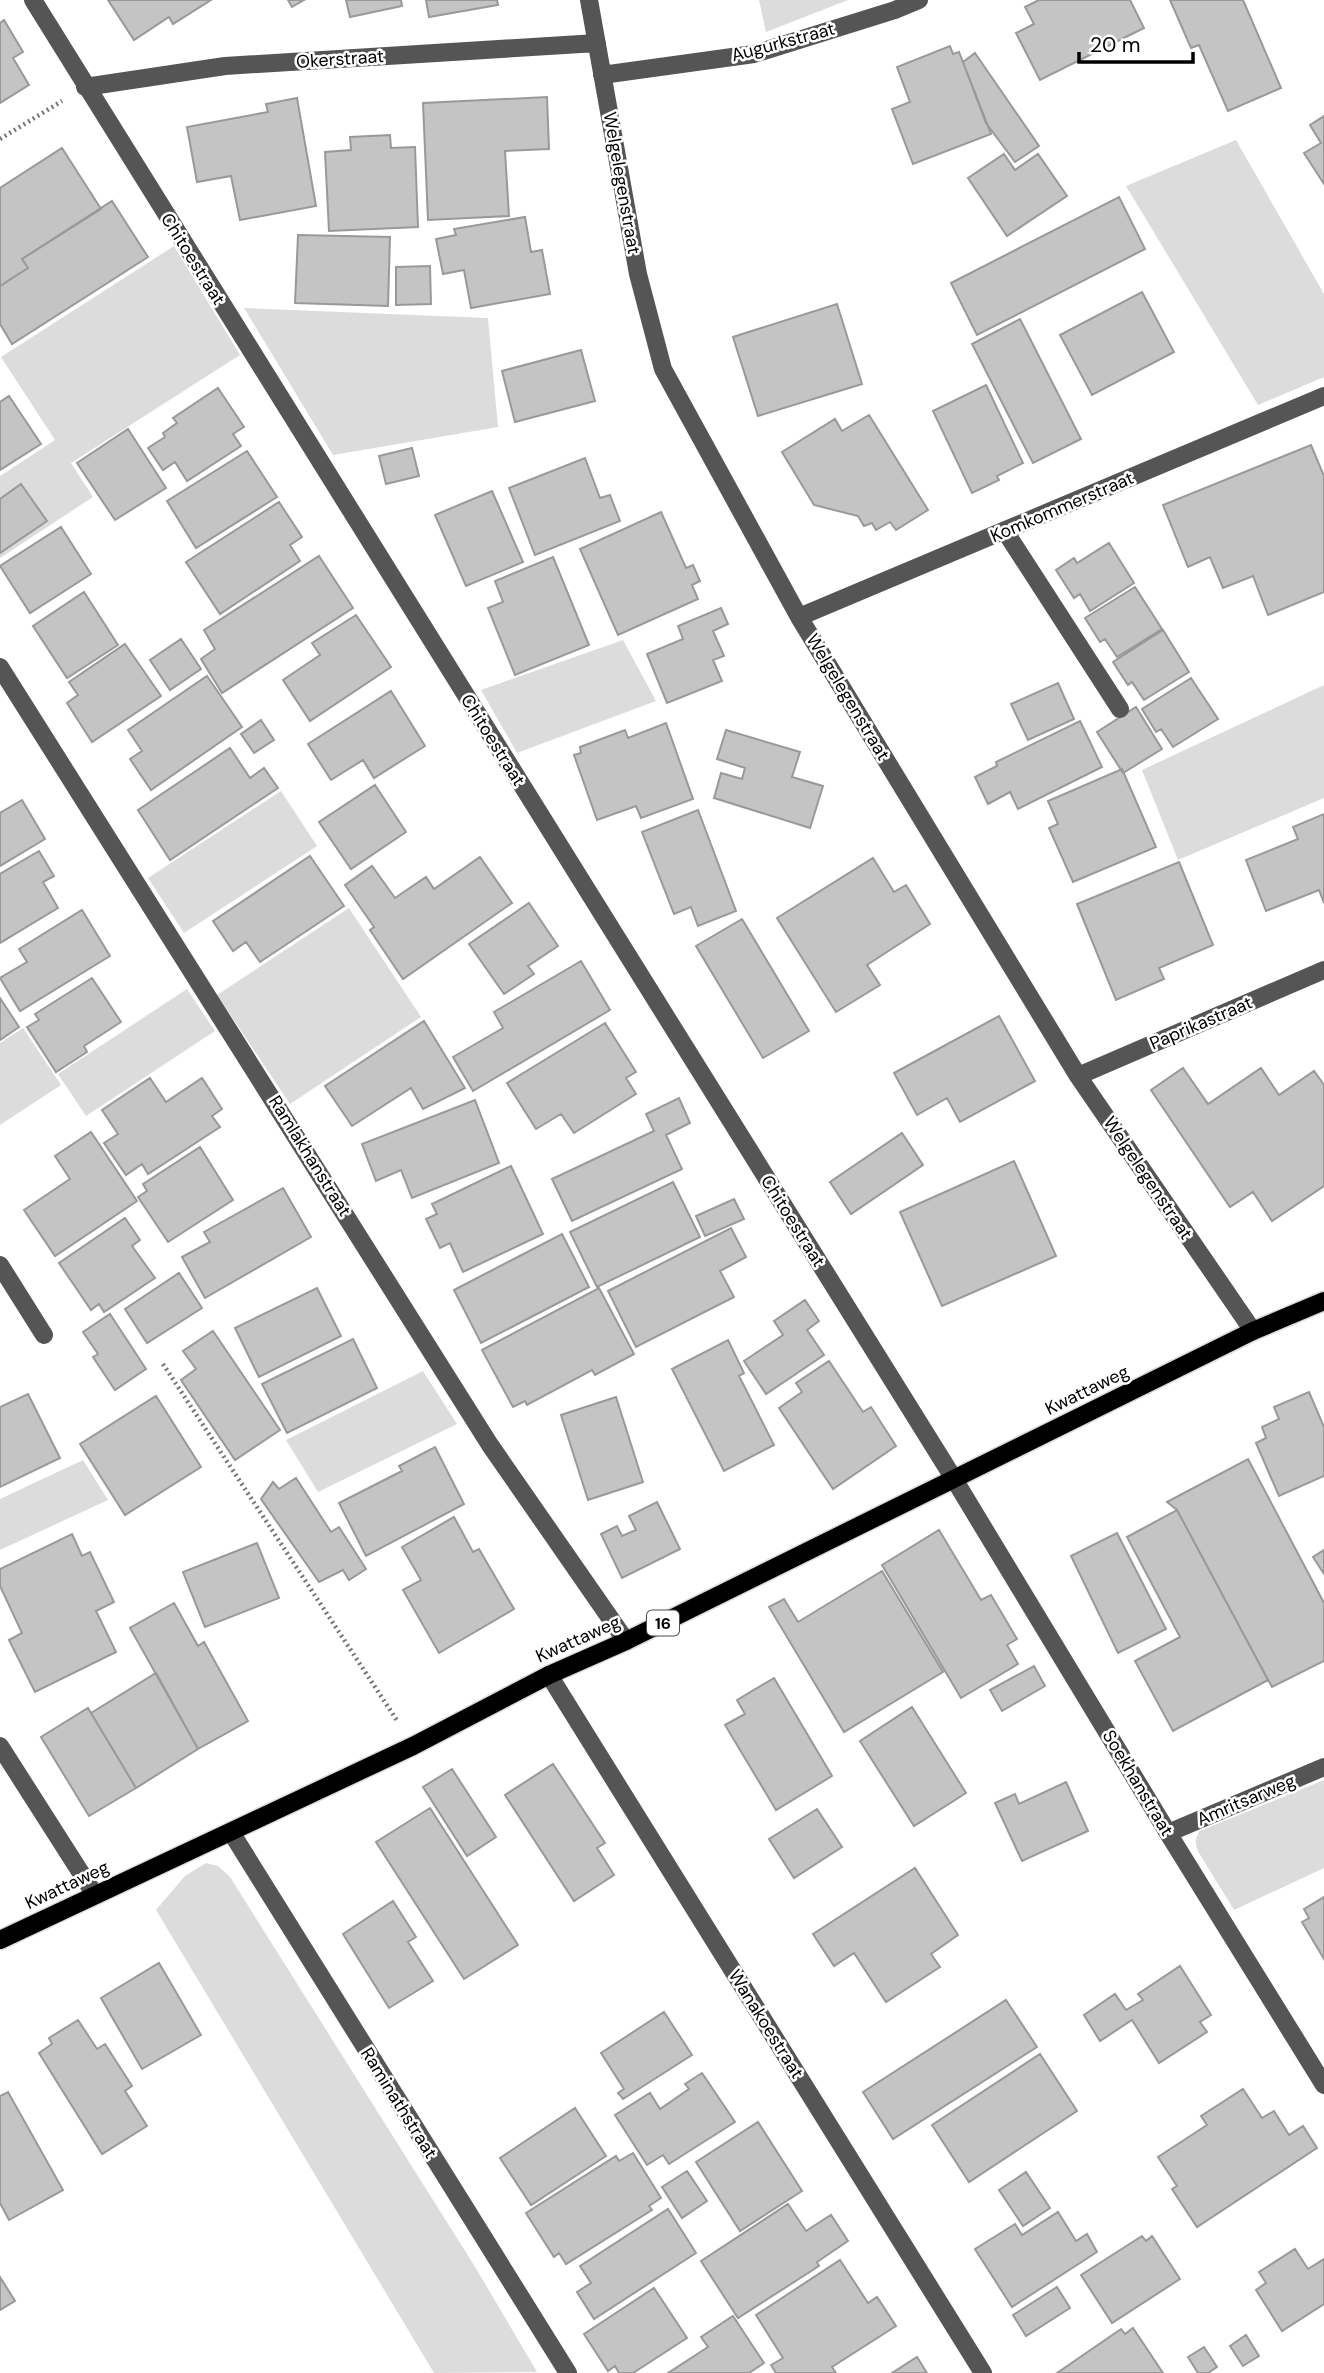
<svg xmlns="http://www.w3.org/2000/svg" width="1324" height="2373" font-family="'DM Sans',sans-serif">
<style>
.green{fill:#dcdcdc}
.building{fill:#c4c4c4;stroke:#999;stroke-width:2}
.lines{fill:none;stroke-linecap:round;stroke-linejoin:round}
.major-casing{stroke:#dbdbdb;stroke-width:21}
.path{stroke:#777;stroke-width:4.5;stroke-dasharray:2 3.5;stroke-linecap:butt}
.minor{stroke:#555;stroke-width:18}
.major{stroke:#000;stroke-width:18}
.labels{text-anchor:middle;stroke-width:5;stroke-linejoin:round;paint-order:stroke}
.shield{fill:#fff;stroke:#4c4c4c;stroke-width:2}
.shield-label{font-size:16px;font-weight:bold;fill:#000}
.street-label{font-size:18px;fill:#000;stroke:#fff}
</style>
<rect width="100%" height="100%" fill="#fff"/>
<path class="green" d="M 759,0 L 848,0 L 766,32 Z
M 1236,140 L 1324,294 L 1324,377 L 1258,405 L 1126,186 Z
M 174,246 L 240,355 L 71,463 L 93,497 L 0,558 L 0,476 L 55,440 L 1,357 Z
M 244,308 L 488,318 L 498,427 L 333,455 Z
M 623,640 L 656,701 L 517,753 L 481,690 Z
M 1324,685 L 1324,798 L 1178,860 L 1142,770 Z
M 281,791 L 317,846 L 184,933 L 148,878 Z
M 349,908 L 421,1017 L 290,1104 L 217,995 Z
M 187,989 L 215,1031 L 86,1116 L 58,1074 Z
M 23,1028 L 61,1085 L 0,1125 L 0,1043 Z
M 423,1371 L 457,1424 L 318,1492 L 286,1440 Z
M 83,1460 L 108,1500 L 0,1550 L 0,1499 Z
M 1324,1780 L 1324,1868 L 1234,1910 L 1199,1853 C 1195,1844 1194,1839 1200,1831 Z
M 206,1863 L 218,1866 L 230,1877 L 477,2270 L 537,2372 L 434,2373 L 156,1910 L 185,1876 Z"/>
<path class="building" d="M 108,0 L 211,0 L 173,24 L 169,17 L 134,40 Z
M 288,0 L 304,0 L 292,7 Z
M 346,0 L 401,0 L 402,6 L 350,17 Z
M 426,0 L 497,0 L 498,5 L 429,17 Z
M 1039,0 L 1130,0 L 1144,28 L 1040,80 L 1016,33 L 1034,24 L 1025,7 Z
M 1170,0 L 1243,0 L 1281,88 L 1228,111 L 1199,45 L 1191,48 Z
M 4,20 L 23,52 L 13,58 L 29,85 L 0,103 L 0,23 Z
M 950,46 L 953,54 L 959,52 L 991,134 L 913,164 L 892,109 L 910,102 L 897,67 Z
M 975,53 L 1039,146 L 1015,162 L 986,123 L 963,62 Z
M 547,97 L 549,149 L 505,151 L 509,216 L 428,220 L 423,103 Z
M 297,98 L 316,206 L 240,220 L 231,176 L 197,182 L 187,127 L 268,112 L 266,104 Z
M 1324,116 L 1324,184 L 1304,153 L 1321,143 L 1310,125 Z
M 390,135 L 391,148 L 415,147 L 418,227 L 329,231 L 325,152 L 351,150 L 350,137 Z
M 62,148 L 101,209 L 22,259 L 28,268 L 0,286 L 0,188 Z
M 1004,154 L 1015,170 L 1038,154 L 1067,196 L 1007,236 L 968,178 Z
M 1119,197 L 1145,249 L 977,335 L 951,283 Z
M 112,201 L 148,257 L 12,344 L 0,324 L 0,286 L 28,268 L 22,259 Z
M 525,217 L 531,252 L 542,250 L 550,294 L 471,308 L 464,270 L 443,274 L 436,239 L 456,235 L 454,229 Z
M 298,235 L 390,237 L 388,306 L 295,303 Z
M 430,266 L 431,304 L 396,305 L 396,267 Z
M 1142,292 L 1174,352 L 1092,395 L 1060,335 Z
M 837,304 L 862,384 L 758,416 L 733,337 Z
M 1020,319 L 1081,439 L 1033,463 L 972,344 Z
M 581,350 L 595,401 L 515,422 L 502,371 Z
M 986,385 L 1023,463 L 997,476 L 999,480 L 972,493 L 933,411 Z
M 218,388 L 244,427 L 233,434 L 241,446 L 187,481 L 175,462 L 163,470 L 148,448 L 165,437 L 163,433 L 177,423 L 173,418 Z
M 9,396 L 41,444 L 0,470 L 0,402 Z
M 869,415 L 928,510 L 896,530 L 890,522 L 876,530 L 872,523 L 864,526 L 858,516 L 814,505 L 782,452 L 835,419 L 842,431 Z
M 128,429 L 166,488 L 115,520 L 77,463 Z
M 1311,445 L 1324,476 L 1324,592 L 1268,615 L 1253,576 L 1223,588 L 1210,557 L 1188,567 L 1163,505 Z
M 412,448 L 419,476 L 386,484 L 379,456 Z
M 247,451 L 277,497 L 196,548 L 167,501 Z
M 585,458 L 600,498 L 610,495 L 620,521 L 535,555 L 509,488 Z
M 21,484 L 47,521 L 0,553 L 0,499 Z
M 492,491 L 523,562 L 466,586 L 435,515 Z
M 279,502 L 302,537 L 290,545 L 300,561 L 220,614 L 186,562 Z
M 661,512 L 686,568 L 693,565 L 700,581 L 692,585 L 698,599 L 618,635 L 580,549 Z
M 61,527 L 91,574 L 30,613 L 0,566 Z
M 1109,543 L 1134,583 L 1090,611 L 1080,594 L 1074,598 L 1056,570 L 1074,558 L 1077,563 Z
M 319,556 L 353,608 L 222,693 L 201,659 L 215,649 L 204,630 Z
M 553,557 L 589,645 L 515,675 L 488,608 L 503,602 L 495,581 Z
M 1135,587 L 1162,629 L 1117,657 L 1105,639 L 1100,642 L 1085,618 Z
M 84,592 L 118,645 L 67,678 L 33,626 Z
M 721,608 L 728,624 L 713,631 L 724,656 L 713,660 L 722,681 L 667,703 L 647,654 L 683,639 L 678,626 Z
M 356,615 L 391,667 L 310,721 L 283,680 L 320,655 L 312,643 Z
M 1163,630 L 1189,672 L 1144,700 L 1132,682 L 1128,685 L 1113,662 Z
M 181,639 L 201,669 L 170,690 L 150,660 Z
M 125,644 L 161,696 L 92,742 L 67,703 L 78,695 L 69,682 Z
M 207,676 L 242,727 L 151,790 L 130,759 L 142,751 L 128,730 Z
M 1191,678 L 1218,719 L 1173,747 L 1161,729 L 1156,732 L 1142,709 Z
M 1058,683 L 1074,719 L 1028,740 L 1011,704 Z
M 391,691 L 425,746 L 374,778 L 363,760 L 331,780 L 308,744 Z
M 1136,707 L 1162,749 L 1123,773 L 1097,732 Z
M 261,720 L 274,740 L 254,753 L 241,734 Z
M 1080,721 L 1102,767 L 1018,809 L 1010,792 L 988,804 L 975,777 L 997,766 L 996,762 Z
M 666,723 L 693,799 L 641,818 L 636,806 L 597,820 L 574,755 L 581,753 L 580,747 L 625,730 L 628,738 Z
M 726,730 L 800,752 L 792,777 L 823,786 L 810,828 L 714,798 L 721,773 L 742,779 L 745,768 L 717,759 Z
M 230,748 L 250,778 L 264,768 L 278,788 L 170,860 L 138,810 Z
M 1122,769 L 1156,847 L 1073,882 L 1049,828 L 1058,824 L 1048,801 Z
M 375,785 L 406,832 L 351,869 L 319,822 Z
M 22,800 L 45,839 L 0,866 L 0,813 Z
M 698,810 L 736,911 L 698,926 L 691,907 L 674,914 L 642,832 Z
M 1324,814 L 1324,903 L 1319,890 L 1266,911 L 1246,860 L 1298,839 L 1293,827 Z
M 39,851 L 54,876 L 43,882 L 58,908 L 0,943 L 0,874 Z
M 310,856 L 344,906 L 260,962 L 246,942 L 233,951 L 213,921 Z
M 480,857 L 512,903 L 403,979 L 370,930 L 374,927 L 345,885 L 372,866 L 395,898 L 426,877 L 434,889 Z
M 873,858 L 894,892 L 906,885 L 930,924 L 867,965 L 880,985 L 836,1012 L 777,918 Z
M 1179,862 L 1213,945 L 1159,968 L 1164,979 L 1116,1000 L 1077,904 Z
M 529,903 L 558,946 L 528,966 L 534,974 L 504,994 L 469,944 Z
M 82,910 L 110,956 L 20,1011 L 0,978 L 27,962 L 19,949 Z
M 742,919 L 809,1031 L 763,1058 L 696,946 Z
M 581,961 L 610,1010 L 473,1091 L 453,1057 L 503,1028 L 494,1012 Z
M 92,978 L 121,1022 L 84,1046 L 87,1052 L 56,1072 L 27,1027 L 39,1020 L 35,1014 Z
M 0,998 L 19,1027 L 0,1040 Z
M 999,1016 L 1035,1081 L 960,1122 L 947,1098 L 917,1115 L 894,1073 Z
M 424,1021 L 465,1088 L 423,1109 L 411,1088 L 352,1126 L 325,1086 Z
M 605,1023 L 636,1072 L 626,1078 L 636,1094 L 574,1133 L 561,1114 L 536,1129 L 507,1083 Z
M 1183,1068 L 1208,1104 L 1261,1068 L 1279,1095 L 1314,1071 L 1324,1085 L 1324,1186 L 1272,1221 L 1253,1192 L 1230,1207 L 1151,1090 Z
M 150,1078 L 166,1102 L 202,1078 L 222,1109 L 212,1116 L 220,1127 L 148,1174 L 142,1164 L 126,1175 L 104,1143 L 118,1134 L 102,1110 Z
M 679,1098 L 690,1123 L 666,1135 L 682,1169 L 572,1221 L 552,1179 L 654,1131 L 646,1114 Z
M 475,1100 L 499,1163 L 412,1198 L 401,1170 L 376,1181 L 362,1144 Z
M 91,1132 L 137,1201 L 55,1256 L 24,1210 L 70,1179 L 55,1156 Z
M 902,1133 L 923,1165 L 851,1214 L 830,1182 Z
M 200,1147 L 233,1200 L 168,1242 L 138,1197 L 147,1191 L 143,1184 Z
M 1014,1161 L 1056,1256 L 942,1306 L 900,1212 Z
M 511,1166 L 543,1234 L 463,1272 L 450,1243 L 440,1248 L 426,1219 L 437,1214 L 432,1204 Z
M 673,1182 L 700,1237 L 597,1287 L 570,1232 Z
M 283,1188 L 311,1237 L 205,1298 L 182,1257 L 210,1242 L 204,1232 Z
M 734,1199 L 744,1219 L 705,1236 L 696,1216 Z
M 125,1218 L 140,1240 L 132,1246 L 155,1278 L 104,1312 L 99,1304 L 91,1310 L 59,1263 Z
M 731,1228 L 746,1257 L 720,1271 L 734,1297 L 636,1347 L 608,1291 Z
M 562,1234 L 589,1287 L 481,1343 L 454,1290 Z
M 179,1273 L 202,1308 L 147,1343 L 125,1309 Z
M 317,1288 L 341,1336 L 259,1377 L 235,1328 Z
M 599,1288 L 634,1354 L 595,1375 L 592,1370 L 527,1405 L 525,1401 L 513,1407 L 482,1350 Z
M 805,1300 L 819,1321 L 807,1330 L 824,1355 L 766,1394 L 744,1361 L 783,1335 L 774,1321 Z
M 110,1314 L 146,1369 L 115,1390 L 93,1357 L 98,1354 L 83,1332 Z
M 213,1331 L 280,1430 L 235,1460 L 181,1380 L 196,1369 L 183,1351 Z
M 353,1339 L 377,1388 L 287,1433 L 262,1384 Z
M 728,1340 L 744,1373 L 739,1376 L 774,1445 L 724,1471 L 672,1369 Z
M 829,1361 L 863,1412 L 871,1407 L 896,1446 L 833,1489 L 779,1408 L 802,1392 L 796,1383 Z
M 1309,1392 L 1324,1427 L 1324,1476 L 1279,1496 L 1256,1443 L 1266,1438 L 1262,1427 L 1279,1419 L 1274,1407 Z
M 28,1394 L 60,1458 L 0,1487 L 0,1407 Z
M 156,1396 L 201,1467 L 125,1515 L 80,1444 Z
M 616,1397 L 643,1482 L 588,1500 L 561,1415 Z
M 435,1447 L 464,1504 L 366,1556 L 339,1503 L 402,1471 L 399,1466 Z
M 1248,1459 L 1324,1603 L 1324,1661 L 1272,1687 L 1177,1510 L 1167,1502 Z
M 296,1478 L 331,1532 L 339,1527 L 366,1569 L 349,1580 L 343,1570 L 319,1582 L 261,1499 L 273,1482 L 279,1489 Z
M 657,1502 L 680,1549 L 622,1578 L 601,1534 L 617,1526 L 622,1536 L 636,1530 L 629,1516 Z
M 1177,1510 L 1268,1680 L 1173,1731 L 1135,1661 L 1180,1637 L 1127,1537 Z
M 454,1517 L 473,1552 L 479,1549 L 514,1609 L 439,1653 L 403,1590 L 421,1580 L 402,1547 Z
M 939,1530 L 981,1600 L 991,1595 L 1017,1639 L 1007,1645 L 1018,1664 L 961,1698 L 882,1565 Z
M 1117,1533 L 1166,1629 L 1118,1653 L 1071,1556 Z
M 72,1534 L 82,1556 L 90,1552 L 114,1602 L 96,1611 L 116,1652 L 35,1692 L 9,1640 L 22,1633 L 0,1586 L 0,1569 Z
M 257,1543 L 279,1598 L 205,1627 L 183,1572 Z
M 1324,1550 L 1324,1574 L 1313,1557 Z
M 882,1571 L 943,1672 L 844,1732 L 769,1607 L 784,1599 L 798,1622 Z
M 174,1603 L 198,1646 L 204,1642 L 248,1721 L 198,1749 L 130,1628 Z
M 1034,1666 L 1045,1686 L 1002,1711 L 990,1690 Z
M 156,1673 L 198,1749 L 136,1788 L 91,1713 Z
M 774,1678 L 832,1776 L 776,1810 L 725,1725 L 745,1714 L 737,1700 Z
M 912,1707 L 966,1793 L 914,1826 L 860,1741 Z
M 88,1708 L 136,1788 L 89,1816 L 41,1737 Z
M 553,1764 L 605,1843 L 597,1848 L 614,1875 L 574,1901 L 505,1795 Z
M 452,1769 L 496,1837 L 467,1856 L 423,1787 Z
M 1066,1782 L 1088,1831 L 1022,1861 L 995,1803 L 1015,1794 L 1019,1804 Z
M 430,1808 L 518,1945 L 464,1979 L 376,1842 Z
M 817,1809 L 842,1847 L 794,1878 L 769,1839 Z
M 915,1868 L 958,1935 L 931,1954 L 940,1967 L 886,2002 L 854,1953 L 834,1966 L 813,1934 Z
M 1324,1897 L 1324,1959 L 1302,1922 L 1309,1918 L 1304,1909 Z
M 393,1901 L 416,1937 L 408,1942 L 433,1981 L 389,2008 L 343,1934 Z
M 159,1963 L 201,2035 L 142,2069 L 101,1998 Z
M 1180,1966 L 1211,2015 L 1200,2022 L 1207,2032 L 1159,2063 L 1132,2020 L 1100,2041 L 1084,2015 L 1115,1994 L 1126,2010 L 1143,2000 L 1138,1994 Z
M 1006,2000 L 1037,2047 L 893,2139 L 863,2092 Z
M 664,2012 L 692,2055 L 623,2099 L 618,2093 L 624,2089 L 601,2053 Z
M 78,2020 L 97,2049 L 105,2044 L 132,2086 L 125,2091 L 147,2126 L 102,2154 L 39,2053 L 52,2044 L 49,2038 Z
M 1040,2054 L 1077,2111 L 969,2182 L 932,2125 Z
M 702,2073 L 735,2122 L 669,2164 L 663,2155 L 647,2165 L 615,2115 L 650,2093 L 660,2109 L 689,2089 L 685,2084 Z
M 1243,2089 L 1262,2118 L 1274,2111 L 1289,2135 L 1303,2126 L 1317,2148 L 1197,2227 L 1172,2189 L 1177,2186 L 1158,2157 L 1207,2125 L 1201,2116 Z
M 8,2092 L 63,2190 L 9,2220 L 0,2203 L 0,2096 Z
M 575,2108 L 606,2156 L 531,2205 L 500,2158 Z
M 758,2122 L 802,2191 L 740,2231 L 696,2162 Z
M 633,2153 L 661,2198 L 649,2206 L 652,2210 L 566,2264 L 559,2253 L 554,2257 L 526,2213 L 616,2156 L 619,2161 Z
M 687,2171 L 707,2201 L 682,2218 L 662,2187 Z
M 1026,2172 L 1050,2208 L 1023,2226 L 999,2190 Z
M 788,2204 L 806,2231 L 831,2215 L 848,2241 L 817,2262 L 819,2266 L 738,2318 L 701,2261 Z
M 668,2209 L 696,2253 L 594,2319 L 577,2292 L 591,2283 L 580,2266 Z
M 1058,2212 L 1076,2241 L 1087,2234 L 1097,2252 L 1012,2307 L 975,2249 L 1015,2224 L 1022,2235 Z
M 1142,2236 L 1146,2241 L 1152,2236 L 1180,2279 L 1112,2323 L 1081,2275 Z
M 1295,2249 L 1308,2269 L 1324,2259 L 1324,2304 L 1282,2331 L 1256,2290 L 1266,2283 L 1259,2272 Z
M 840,2260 L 868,2303 L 877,2297 L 896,2326 L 832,2367 L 836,2373 L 776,2373 L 771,2365 L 783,2358 L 756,2315 Z
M 0,2277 L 15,2301 L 0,2310 Z
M 1057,2287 L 1070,2308 L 1026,2336 L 1013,2315 Z
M 654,2288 L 687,2338 L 633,2373 L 619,2373 L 615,2366 L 608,2371 L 584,2334 Z
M 733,2316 L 764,2363 L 749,2373 L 668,2373 L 708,2347 L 701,2337 Z
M 1133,2328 L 1163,2373 L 1057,2373 L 1121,2329 L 1125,2334 Z
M 1246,2335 L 1259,2356 L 1243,2366 L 1230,2346 Z
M 1204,2347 L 1217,2367 L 1208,2373 L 1198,2373 L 1188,2357 Z
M 917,2357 L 927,2373 L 892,2373 Z"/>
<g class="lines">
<defs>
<path id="major" d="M 0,1940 L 413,1746 L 549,1675 L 626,1641 L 1253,1331 L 1324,1301"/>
</defs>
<use href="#major" class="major-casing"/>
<path class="path" d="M 0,139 L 62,101
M 163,1364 L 398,1722"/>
<path class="minor" d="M 33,0 L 954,1479 L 1168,1833 L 1324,2085
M 589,0 L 638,274 L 663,369 L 799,617 L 1078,1076 L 1253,1331
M 602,75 L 754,54 L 895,10 L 919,0
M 85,87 L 225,66 L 597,43
M 1005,531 L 1120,709
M 799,617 L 1324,396
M 0,667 L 490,1445 L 626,1641
M 1078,1076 L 1324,970
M 0,1265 L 44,1335
M 549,1675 L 983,2373
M 0,1746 L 95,1895
M 231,1832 L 568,2373
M 1168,1833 L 1324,1767"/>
<use href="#major" class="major"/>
</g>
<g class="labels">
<rect class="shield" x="647" y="1610.5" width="32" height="25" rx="5"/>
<g class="shield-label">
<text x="663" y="1629">16</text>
</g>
<g class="street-label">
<text transform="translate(783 42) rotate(-15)" y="6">Augurkstraat</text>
<text transform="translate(340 59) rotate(-4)" y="6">Okerstraat</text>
<text transform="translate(622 183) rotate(80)" y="6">Welgelegenstraat</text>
<text transform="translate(193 259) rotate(58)" y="6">Chitoestraat</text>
<text transform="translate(1062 507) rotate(-23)" y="6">Komkommerstraat</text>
<text transform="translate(848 697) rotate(59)" y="6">Welgelegenstraat</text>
<text transform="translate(493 740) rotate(58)" y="6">Chitoestraat</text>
<text transform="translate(1201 1023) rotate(-23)" y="6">Paprikastraat</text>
<text transform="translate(310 1156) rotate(58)" y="6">Ramlakhanstraat</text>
<text transform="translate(1148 1178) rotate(56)" y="6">Welgelegenstraat</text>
<text transform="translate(793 1221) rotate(58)" y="6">Chitoestraat</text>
<text transform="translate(1087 1390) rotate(-26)" y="6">Kwattaweg</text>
<text transform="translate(578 1639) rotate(-24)" y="6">Kwattaweg</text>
<text transform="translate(1138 1783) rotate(59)" y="6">Soekhanstraat</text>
<text transform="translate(1246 1800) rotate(-23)" y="6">Amritsarweg</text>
<text transform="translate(67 1885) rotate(-25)" y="6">Kwattaweg</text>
<text transform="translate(766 2024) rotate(58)" y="6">Wanakoestraat</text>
<text transform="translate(399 2103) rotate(58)" y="6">Raminathstraat</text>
</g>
</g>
<path d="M1079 52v10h114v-10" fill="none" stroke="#000000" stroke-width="3.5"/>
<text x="1090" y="52" font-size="21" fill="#000000" stroke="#ffffff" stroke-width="5" paint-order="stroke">20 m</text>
</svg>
